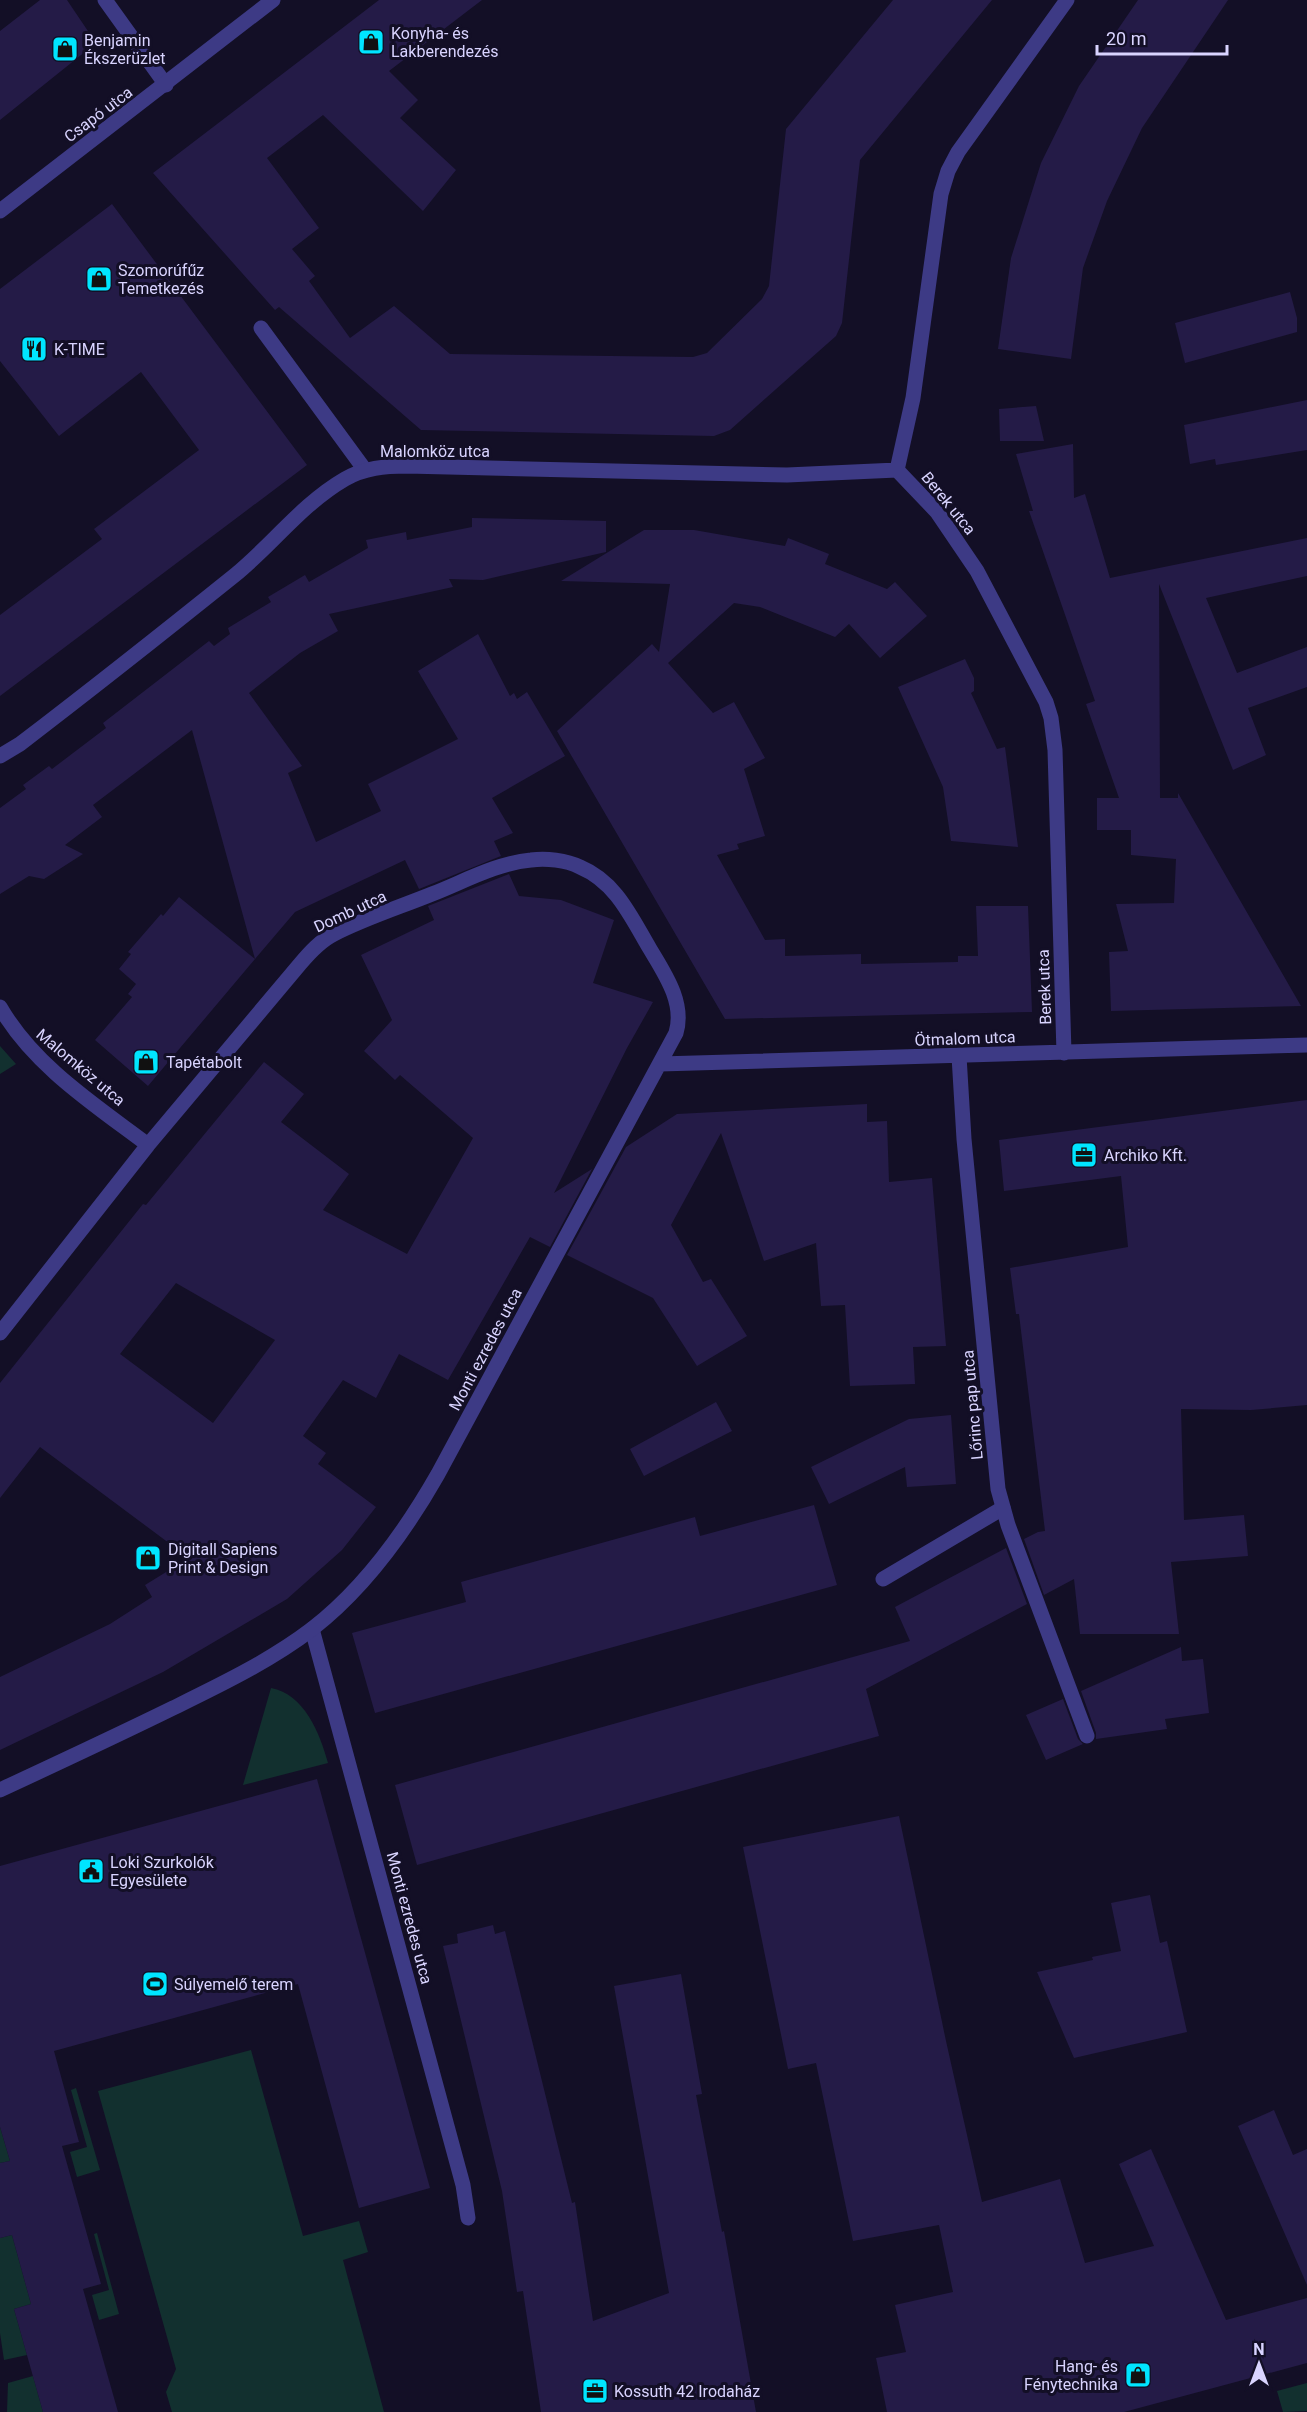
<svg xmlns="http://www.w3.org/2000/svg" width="1307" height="2412" font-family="Roboto,sans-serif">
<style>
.green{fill:#12302f}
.building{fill:#241b47;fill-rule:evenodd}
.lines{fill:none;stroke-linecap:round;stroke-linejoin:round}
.service{stroke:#3d3a85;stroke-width:15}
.minor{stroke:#3d3a85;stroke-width:15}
.tertiary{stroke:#3d3a85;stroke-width:15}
.labels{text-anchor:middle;stroke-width:6;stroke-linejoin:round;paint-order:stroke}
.poi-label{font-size:16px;fill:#d9d4ff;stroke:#130f26;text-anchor:start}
.street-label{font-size:16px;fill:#d9d4ff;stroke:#130f26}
</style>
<rect width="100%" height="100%" fill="#130f26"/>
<path class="green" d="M 0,1046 L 16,1064 L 0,1074 Z
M 271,1688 C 304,1694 320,1733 328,1763 L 243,1785 Z
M 251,2050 L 303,2236 L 359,2221 L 368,2252 L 343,2260 L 384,2412 L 172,2412 L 166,2392 L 176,2369 L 98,2091 Z
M 76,2088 L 100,2170 L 77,2177 L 70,2152 L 87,2147 L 71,2090 Z
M 0,2127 L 10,2161 L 0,2163 Z
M 97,2233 L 119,2314 L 99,2320 L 92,2295 L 109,2290 L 94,2234 Z
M 12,2235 L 31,2304 L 14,2309 L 27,2355 L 4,2360 L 0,2333 L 0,2238 Z
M 33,2376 L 43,2412 L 7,2412 L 8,2383 Z
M 1307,2383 L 1307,2411 L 1283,2412 L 1277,2391 Z"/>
<path class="building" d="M 40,0 L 67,0 L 96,43 L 0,120 L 0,31 Z
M 379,0 L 482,0 L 389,71 L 418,100 L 400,118 L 456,170 L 423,211 L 323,115 L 267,158 L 319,228 L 292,249 L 315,276 L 309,281 L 350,338 L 394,306 L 450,354 L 693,357 L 707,353 L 762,299 L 769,286 L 786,129 L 893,0 L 992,0 L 860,160 L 842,323 L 836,336 L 730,430 L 714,436 L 421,430 L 279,307 L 275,310 L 153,173 Z
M 1138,0 L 1228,0 L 1142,128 L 1107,201 L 1083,268 L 1071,359 L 998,349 L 1011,258 L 1041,163 L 1079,86 Z
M 112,204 L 307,465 L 0,696 L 0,615 L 102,539 L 94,529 L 199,450 L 141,372 L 59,436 L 0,361 L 0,289 Z
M 1290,292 L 1297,318 L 1297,332 L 1185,363 L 1175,323 Z
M 1307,400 L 1307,450 L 1216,465 L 1215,459 L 1190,464 L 1184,425 Z
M 1036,406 L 1044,441 L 1000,441 L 999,409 Z
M 1073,444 L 1074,498 L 1085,494 L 1110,578 L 1307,538 L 1307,576 L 1206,598 L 1237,673 L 1307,647 L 1307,687 L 1248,708 L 1266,755 L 1233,770 L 1159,584 L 1160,798 L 1178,798 L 1178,793 L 1301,1006 L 1111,1011 L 1109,952 L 1128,951 L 1116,904 L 1174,903 L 1176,859 L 1131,855 L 1131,830 L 1097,830 L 1097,798 L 1119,798 L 1086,704 L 1095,701 L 1029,511 L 1033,511 L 1016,454 Z
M 472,518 L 606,521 L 606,552 L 483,580 L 449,579 L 453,587 L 329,614 L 338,631 L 300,653 L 249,693 L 302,766 L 288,773 L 316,842 L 381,811 L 368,784 L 458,739 L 418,671 L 478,634 L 510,696 L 514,693 L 517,699 L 527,692 L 565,756 L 492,798 L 513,833 L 494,841 L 501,856 L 419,889 L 405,860 L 295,912 L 255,959 L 192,730 L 93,805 L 102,817 L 65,845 L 83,854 L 44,879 L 29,876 L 0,894 L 0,808 L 26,789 L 23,785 L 49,766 L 52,769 L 106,728 L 103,723 L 209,641 L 214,646 L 230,634 L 228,628 L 271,602 L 268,597 L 305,575 L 309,582 L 368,548 L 366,540 L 406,532 L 407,540 L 472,527 Z
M 644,530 L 694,530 L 785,546 L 788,538 L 829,554 L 825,564 L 887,589 L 895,582 L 927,616 L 880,658 L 849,624 L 835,637 L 760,607 L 734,603 L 668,663 L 713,713 L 734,702 L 765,758 L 744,769 L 765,836 L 737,844 L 739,849 L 717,855 L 765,940 L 785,939 L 785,956 L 861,954 L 861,964 L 958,962 L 958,956 L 978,956 L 976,906 L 1028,906 L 1032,1012 L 725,1019 L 557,731 L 652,644 L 659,652 L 670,584 L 561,581 Z
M 965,659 L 974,678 L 974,691 L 971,693 L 997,749 L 1005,747 L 1018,847 L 951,841 L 943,787 L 898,687 Z
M 509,874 L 519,896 L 561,900 L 614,920 L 593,983 L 653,1002 L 627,1048 L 554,1193 L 592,1169 L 550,1247 L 530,1237 L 448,1380 L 399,1354 L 376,1398 L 343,1380 L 303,1436 L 326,1453 L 318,1464 L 376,1507 L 342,1550 L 287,1599 L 163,1672 L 0,1750 L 0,1677 L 110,1624 L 152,1597 L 145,1585 L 189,1558 L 40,1447 L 0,1498 L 0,1383 L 143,1204 L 146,1205 L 264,1062 L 304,1094 L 281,1122 L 349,1174 L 323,1210 L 407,1254 L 473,1138 L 400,1075 L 395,1080 L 364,1051 L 392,1020 L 361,955 L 434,920 L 428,906 ZM 176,1283 L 275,1340 L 213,1423 L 120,1354 Z
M 179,897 L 255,959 L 148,1086 L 95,1040 L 132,997 L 128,994 L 136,984 L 119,969 L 131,954 L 128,952 L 161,914 L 163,916 Z
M 1307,1100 L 1307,1405 L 1251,1410 L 1181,1409 L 1184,1520 L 1244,1515 L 1248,1556 L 1171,1562 L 1179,1634 L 1080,1634 L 1074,1579 L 1044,1595 L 1024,1539 L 1038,1532 L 1045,1531 L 1019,1314 L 1016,1314 L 1010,1268 L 1128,1247 L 1121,1176 L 1004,1191 L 999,1140 Z
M 867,1104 L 867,1122 L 887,1121 L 889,1182 L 932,1178 L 946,1346 L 913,1347 L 915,1384 L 850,1386 L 845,1305 L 821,1306 L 816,1243 L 764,1261 L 721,1133 L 671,1225 L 703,1282 L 711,1279 L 747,1336 L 697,1366 L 653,1298 L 567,1255 L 626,1147 L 677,1114 Z
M 716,1402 L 732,1431 L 644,1476 L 630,1449 Z
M 951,1415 L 956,1484 L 907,1487 L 905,1467 L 829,1504 L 811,1467 L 909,1419 Z
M 814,1505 L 837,1585 L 375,1713 L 352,1633 L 466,1602 L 461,1582 L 695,1517 L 700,1536 Z
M 1006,1548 L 1027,1604 L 866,1689 L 879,1736 L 417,1865 L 395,1785 L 910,1641 L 895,1607 Z
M 1181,1647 L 1182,1661 L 1203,1659 L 1209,1713 L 1165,1719 L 1167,1729 L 1096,1739 L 1096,1733 L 1081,1691 Z
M 1063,1699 L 1078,1739 L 1083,1744 L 1046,1760 L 1026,1715 Z
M 317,1779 L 430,2188 L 359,2208 L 298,1984 L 54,2051 L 79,2142 L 62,2146 L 101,2284 L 83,2289 L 118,2412 L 43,2412 L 14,2309 L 31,2304 L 12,2235 L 0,2238 L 0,2163 L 10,2161 L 0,2127 L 0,1866 Z
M 899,1816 L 946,2041 L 982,2202 L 1060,2179 L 1085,2263 L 1154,2246 L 1119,2164 L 1151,2149 L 1226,2320 L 1307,2298 L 1307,2363 L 1124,2412 L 887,2412 L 876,2358 L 906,2352 L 895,2305 L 953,2292 L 939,2225 L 853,2241 L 816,2063 L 788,2069 L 743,1847 Z
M 1150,1895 L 1160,1943 L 1167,1941 L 1187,2032 L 1074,2058 L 1037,1972 L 1093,1960 L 1092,1957 L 1121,1951 L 1111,1903 Z
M 493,1925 L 495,1934 L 505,1931 L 572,2203 L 575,2202 L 593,2321 L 669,2293 L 614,1986 L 681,1974 L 702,2094 L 696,2095 L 722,2232 L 724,2231 L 756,2412 L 541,2412 L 523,2291 L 517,2292 L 502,2191 L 443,1946 L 458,1943 L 457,1934 Z
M 1274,2110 L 1293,2155 L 1307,2149 L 1307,2285 L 1238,2126 Z"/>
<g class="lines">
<path class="service" d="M 261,328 L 365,470
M 883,1579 L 1003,1508
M 312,1629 L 463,2185 L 468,2218"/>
<path class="minor" d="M 105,0 L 166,85
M 897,470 L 937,512 L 977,571 L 1046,702 L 1051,718 L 1055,750 L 1064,1053
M 897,470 L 913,398 L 941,194 L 948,171 L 958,152 L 1067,0
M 0,756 L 20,744 C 92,689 164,632 235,575 C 273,544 302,504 345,479 C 364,468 385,466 407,466 L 787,475 L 897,470
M 0,1007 C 34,1066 95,1105 148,1145
M 959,1056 L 964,1139 L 998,1489 L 1008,1525 L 1087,1736
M 660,1064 L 1307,1045
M 0,1333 L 148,1145 L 300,964 C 310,952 320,941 334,934 C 365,918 400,907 432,894 C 463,882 497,863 531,860 C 546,858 566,860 580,867 C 616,882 631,917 650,949 C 665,974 685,1003 676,1033 L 438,1474 C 405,1532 365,1588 312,1629 C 270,1661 220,1685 173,1708 C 116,1736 58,1763 0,1790"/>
<path class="tertiary" d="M 0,211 L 273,0"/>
</g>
<defs>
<symbol id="shop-square" viewBox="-11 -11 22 22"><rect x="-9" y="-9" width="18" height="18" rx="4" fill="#00e5ff" stroke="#130f26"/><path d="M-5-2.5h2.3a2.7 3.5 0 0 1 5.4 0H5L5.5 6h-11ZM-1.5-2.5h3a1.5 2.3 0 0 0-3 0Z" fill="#111"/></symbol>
<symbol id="restaurant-square" viewBox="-11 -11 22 22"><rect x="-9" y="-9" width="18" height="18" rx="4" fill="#00e5ff" stroke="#130f26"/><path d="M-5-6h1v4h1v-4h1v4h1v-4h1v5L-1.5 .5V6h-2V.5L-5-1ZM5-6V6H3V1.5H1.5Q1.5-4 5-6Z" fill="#111"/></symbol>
<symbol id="office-square" viewBox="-11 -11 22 22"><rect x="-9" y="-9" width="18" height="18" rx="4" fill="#00e5ff" stroke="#130f26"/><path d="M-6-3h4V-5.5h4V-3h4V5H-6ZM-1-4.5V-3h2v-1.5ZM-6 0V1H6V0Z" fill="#111"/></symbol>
<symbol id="civic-square" viewBox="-11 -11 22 22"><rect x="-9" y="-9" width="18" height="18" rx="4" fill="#00e5ff" stroke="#130f26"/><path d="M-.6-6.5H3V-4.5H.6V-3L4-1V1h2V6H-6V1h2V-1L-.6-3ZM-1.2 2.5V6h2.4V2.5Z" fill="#111"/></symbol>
<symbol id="stadium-square" viewBox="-11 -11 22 22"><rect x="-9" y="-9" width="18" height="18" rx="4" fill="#00e5ff" stroke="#130f26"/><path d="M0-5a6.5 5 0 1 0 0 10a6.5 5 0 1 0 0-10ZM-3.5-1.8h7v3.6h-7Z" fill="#111"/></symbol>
</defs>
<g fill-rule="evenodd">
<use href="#shop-square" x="356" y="27" width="30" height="30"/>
<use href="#shop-square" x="50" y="34" width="30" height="30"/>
<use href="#shop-square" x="84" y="264" width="30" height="30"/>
<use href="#restaurant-square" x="19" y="334" width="30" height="30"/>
<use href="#shop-square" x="131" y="1047" width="30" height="30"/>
<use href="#office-square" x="1069" y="1140" width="30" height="30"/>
<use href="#shop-square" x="133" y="1543" width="30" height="30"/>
<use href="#civic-square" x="76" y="1856" width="30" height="30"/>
<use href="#stadium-square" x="140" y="1969" width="30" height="30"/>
<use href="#shop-square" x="1123" y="2360" width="30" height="30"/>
<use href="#office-square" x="580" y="2376" width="30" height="30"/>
</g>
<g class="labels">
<g class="poi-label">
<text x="391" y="39">Konyha- és<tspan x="391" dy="18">Lakberendezés</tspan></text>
<text x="84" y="46">Benjamin<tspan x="84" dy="18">Ékszerüzlet</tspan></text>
<text x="118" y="276">Szomorúfűz<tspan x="118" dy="18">Temetkezés</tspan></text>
<text x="54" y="355">K-TIME</text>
<text x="166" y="1068">Tapétabolt</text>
<text x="1104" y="1161">Archiko Kft.</text>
<text x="168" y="1555">Digitall Sapiens<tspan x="168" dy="18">Print &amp; Design</tspan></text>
<text x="110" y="1868">Loki Szurkolók<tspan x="110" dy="18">Egyesülete</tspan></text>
<text x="174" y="1990">Súlyemelő terem</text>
<text x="1118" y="2372" text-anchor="end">Hang- és<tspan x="1118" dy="18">Fénytechnika</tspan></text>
<text x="614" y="2397">Kossuth 42 Irodaház</text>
</g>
<g class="street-label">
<text transform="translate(98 114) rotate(-37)" y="6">Csapó utca</text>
<text x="435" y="457">Malomköz utca</text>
<text transform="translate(949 503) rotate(51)" y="6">Berek utca</text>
<text transform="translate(350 911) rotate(-25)" y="6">Domb utca</text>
<text transform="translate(1044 987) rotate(-92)" y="6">Berek utca</text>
<text transform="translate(965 1038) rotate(-2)" y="6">Ötmalom utca</text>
<text transform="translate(81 1067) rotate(40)" y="6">Malomköz utca</text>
<text transform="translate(485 1349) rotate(-62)" y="6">Monti ezredes utca</text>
<text transform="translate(972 1405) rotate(-95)" y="6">Lőrinc pap utca</text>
<text transform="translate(410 1918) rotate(75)" y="6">Monti ezredes utca</text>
</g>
</g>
<g transform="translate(1259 2364)" stroke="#130f26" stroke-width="4.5" paint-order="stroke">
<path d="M0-4.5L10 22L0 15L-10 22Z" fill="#d9d4ff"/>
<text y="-9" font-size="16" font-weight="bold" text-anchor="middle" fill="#d9d4ff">N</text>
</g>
<path d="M1097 45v9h130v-9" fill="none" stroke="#d9d4ff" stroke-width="3"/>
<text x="1106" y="45" font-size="18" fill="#d9d4ff" stroke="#130f26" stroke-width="4.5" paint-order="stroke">20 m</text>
</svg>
